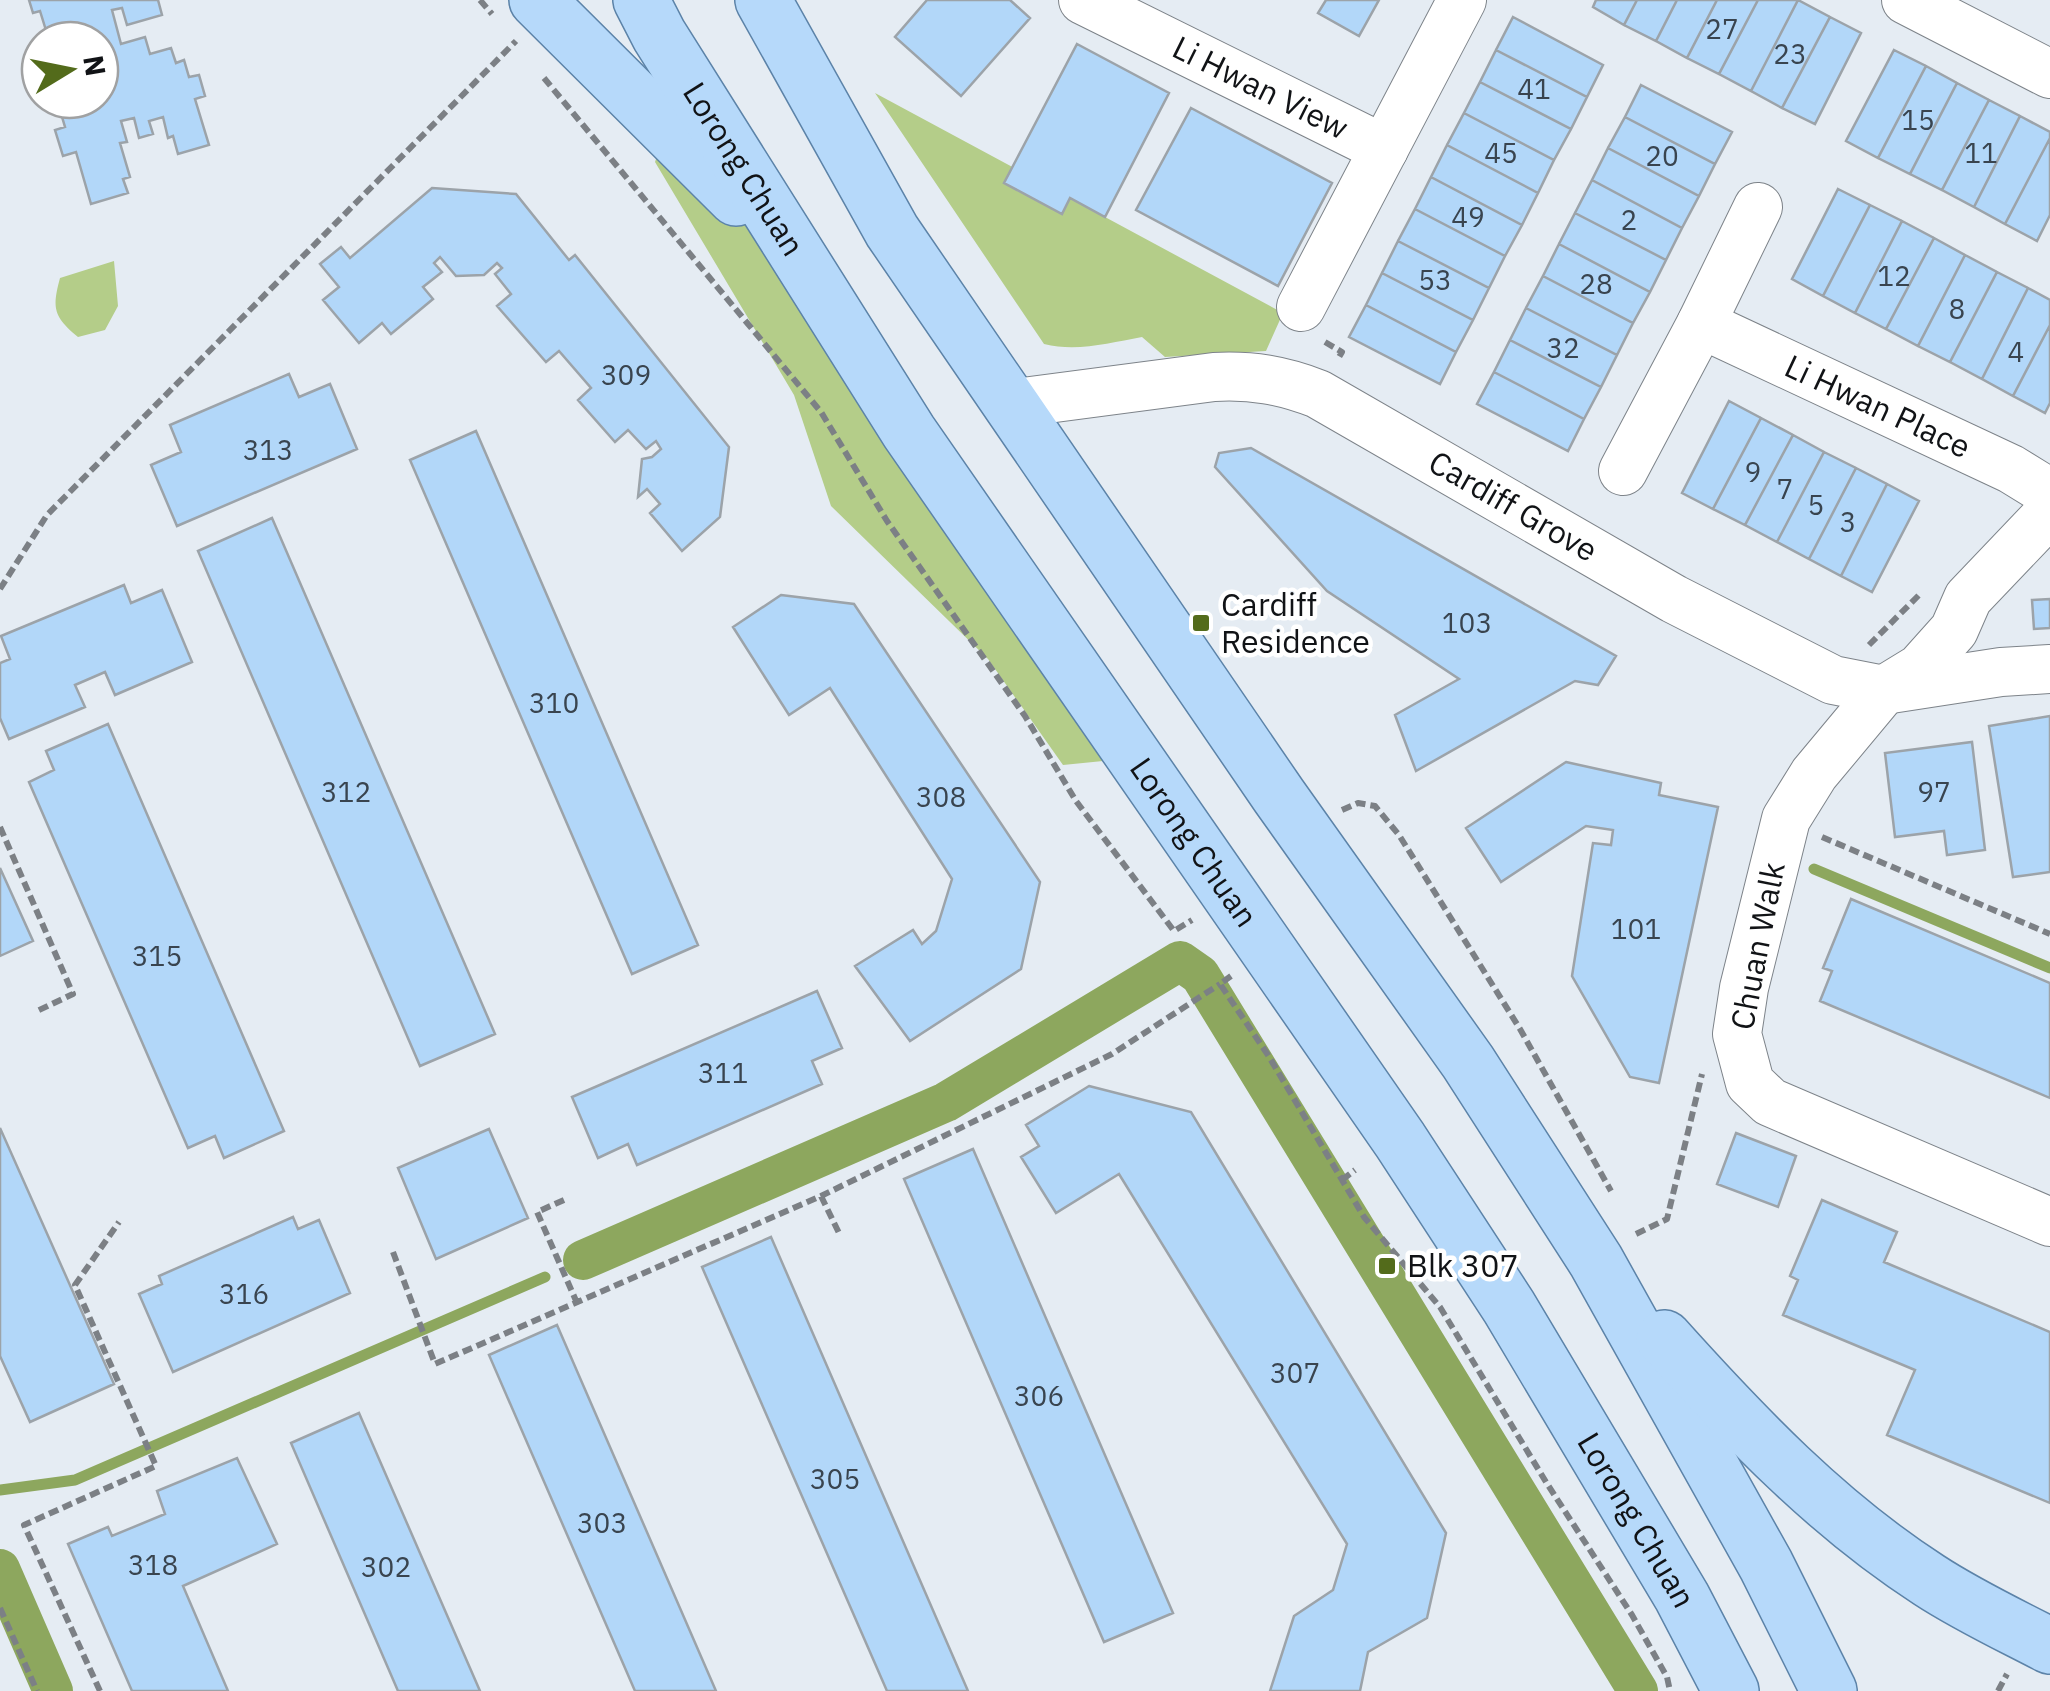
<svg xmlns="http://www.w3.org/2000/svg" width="2050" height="1691" font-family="'IBM Plex Sans',sans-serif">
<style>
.green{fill:#b4cd89}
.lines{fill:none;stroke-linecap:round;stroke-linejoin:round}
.stream{stroke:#8da75e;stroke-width:11}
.canal{stroke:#8da75e;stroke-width:40}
.building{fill:#b2d7f9;stroke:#9ca3a9;stroke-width:2.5}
.street-casing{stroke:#7d8389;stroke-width:50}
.primary-casing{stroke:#5c83a8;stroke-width:58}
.path{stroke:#7c8085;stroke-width:6;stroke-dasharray:10 5;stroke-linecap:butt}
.street{stroke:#fff;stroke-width:48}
.primary{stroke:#b6d9fa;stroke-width:55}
.poi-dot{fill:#536b1b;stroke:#fff;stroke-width:4}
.labels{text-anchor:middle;stroke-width:9;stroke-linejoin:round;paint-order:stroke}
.number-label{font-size:28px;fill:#39444f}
.street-label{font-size:32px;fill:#111316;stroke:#fff}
.poi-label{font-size:32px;fill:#111316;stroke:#fff;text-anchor:start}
</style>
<rect width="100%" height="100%" fill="#e5ecf3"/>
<path class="green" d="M 875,93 L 1283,313 L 1266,351 L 1165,357 L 1142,337 C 1109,343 1077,352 1044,344 Z
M 672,111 L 1123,759 L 1063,765 L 988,659 L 831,506 L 794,395 L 655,162 Z
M 114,261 L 118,306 L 105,330 L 78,337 C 53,316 52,308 60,278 Z"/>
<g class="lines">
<path class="stream" d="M 1814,869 L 2050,968
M 0,1490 L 75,1480 L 545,1277"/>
<path class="canal" d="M 583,1260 L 946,1102 L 1180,961 L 1200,975 L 1638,1691
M 0,1569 L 53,1691"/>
</g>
<path class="building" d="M 29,0 L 158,0 L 162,15 L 127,25 L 122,8 L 112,10 L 121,44 L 145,37 L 150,54 L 171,48 L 176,63 L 184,60 L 189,77 L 199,75 L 205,96 L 195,99 L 209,145 L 178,154 L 173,136 L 168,138 L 163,117 L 149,121 L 153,134 L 139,138 L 134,118 L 121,121 L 127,142 L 120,143 L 130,177 L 123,179 L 128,193 L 91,204 L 76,152 L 63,156 L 55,130 L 65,127 L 57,100 L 100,100 L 100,40 L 49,40 L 40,11 L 33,13 Z
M 927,0 L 1010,0 L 1030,18 L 961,96 L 895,37 Z
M 1326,0 L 1379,0 L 1359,36 L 1318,13 Z
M 1596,0 L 1637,0 L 1624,25 L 1593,7 Z
M 1637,0 L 1677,0 L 1656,41 L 1624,25 Z
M 1677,0 L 1717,0 L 1687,58 L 1656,41 Z
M 1717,0 L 1758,0 L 1719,74 L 1687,58 Z
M 1758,0 L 1798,0 L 1751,91 L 1719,74 Z
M 1798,0 L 1830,17 L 1782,108 L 1751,91 Z
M 1513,17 L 1603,65 L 1587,97 L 1496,50 Z
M 1830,17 L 1861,33 L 1815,124 L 1782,108 Z
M 1077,44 L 1169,93 L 1105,217 L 1070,198 L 1062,214 L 1004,183 Z
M 1496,50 L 1587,97 L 1571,129 L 1480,82 Z
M 1894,50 L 1926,66 L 1878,158 L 1846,141 Z
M 1926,66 L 1957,83 L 1910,174 L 1878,158 Z
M 1480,82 L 1571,129 L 1554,160 L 1464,113 Z
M 1957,83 L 1989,100 L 1942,190 L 1910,174 Z
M 1641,85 L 1732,132 L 1715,164 L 1625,117 Z
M 1989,100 L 2020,116 L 1974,207 L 1942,190 Z
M 1191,108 L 1332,183 L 1278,286 L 1136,210 Z
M 1464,113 L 1554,160 L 1538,193 L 1447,145 Z
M 2020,116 L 2050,132 L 2050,138 L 2005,224 L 1974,207 Z
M 1625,117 L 1715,164 L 1699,196 L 1608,148 Z
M 2050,138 L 2050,215 L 2037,241 L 2005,224 Z
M 1447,145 L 1538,193 L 1522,225 L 1431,177 Z
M 1608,148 L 1699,196 L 1682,228 L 1592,180 Z
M 1431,177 L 1522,225 L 1505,256 L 1415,209 Z
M 1592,180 L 1682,228 L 1666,260 L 1575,213 Z
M 432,188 L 516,194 L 569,260 L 575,255 L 729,447 L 720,517 L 682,551 L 650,513 L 660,504 L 647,489 L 638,497 L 642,459 L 652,457 L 661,449 L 656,441 L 646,449 L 628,430 L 615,442 L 578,400 L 591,388 L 559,351 L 546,362 L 497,306 L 511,294 L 495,274 L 502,268 L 497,263 L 484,275 L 456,276 L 440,257 L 434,263 L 442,272 L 423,287 L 433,299 L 391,334 L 382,323 L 359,343 L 323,300 L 339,287 L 320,264 L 341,247 L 350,258 Z
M 1838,189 L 1870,205 L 1823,296 L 1792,279 Z
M 1870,205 L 1902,221 L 1855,313 L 1823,296 Z
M 1415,209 L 1505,256 L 1489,288 L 1398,241 Z
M 1575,213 L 1666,260 L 1650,292 L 1559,244 Z
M 1902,221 L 1934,238 L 1886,329 L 1855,313 Z
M 1934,238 L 1965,255 L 1918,346 L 1886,329 Z
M 1398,241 L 1489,288 L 1473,320 L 1382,273 Z
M 1559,244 L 1650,292 L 1633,323 L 1543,276 Z
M 1965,255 L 1997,272 L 1950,362 L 1918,346 Z
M 1997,272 L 2028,288 L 1982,379 L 1950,362 Z
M 1382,273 L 1473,320 L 1456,352 L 1366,305 Z
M 1543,276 L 1633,323 L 1617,355 L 1526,308 Z
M 2028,288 L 2050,300 L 2050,325 L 2013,396 L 1982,379 Z
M 1366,305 L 1456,352 L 1440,384 L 1349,337 Z
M 1526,308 L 1617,355 L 1601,387 L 1510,340 Z
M 2050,325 L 2050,403 L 2045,413 L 2013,396 Z
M 1510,340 L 1601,387 L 1584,419 L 1494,372 Z
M 1494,372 L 1584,419 L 1568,451 L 1477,404 Z
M 289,374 L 299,397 L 330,384 L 357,449 L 177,526 L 151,465 L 181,452 L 170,425 Z
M 1729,401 L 1761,418 L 1713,509 L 1682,493 Z
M 1761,418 L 1793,435 L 1745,525 L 1713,509 Z
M 476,431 L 698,945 L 632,974 L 410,460 Z
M 1793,435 L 1824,452 L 1777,542 L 1745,525 Z
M 1251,448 L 1616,656 L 1598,685 L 1575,681 L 1416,771 L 1395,715 L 1459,679 L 1327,591 L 1215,467 L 1219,453 Z
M 1824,452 L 1856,468 L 1809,559 L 1777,542 Z
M 1856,468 L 1887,484 L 1841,576 L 1809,559 Z
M 1887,484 L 1919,501 L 1872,592 L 1841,576 Z
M 272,518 L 495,1034 L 420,1066 L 198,551 Z
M 124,585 L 131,603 L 162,590 L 192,662 L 115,695 L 105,672 L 75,685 L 85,707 L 9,739 L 0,718 L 0,663 L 10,659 L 1,636 Z
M 781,595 L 854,604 L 1040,882 L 1021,969 L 910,1041 L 855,966 L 913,930 L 922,944 L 936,931 L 952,879 L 830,688 L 789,715 L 733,627 Z
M 2050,599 L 2050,628 L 2034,629 L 2032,600 Z
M 2050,716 L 2050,872 L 2013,877 L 1989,726 Z
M 108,724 L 284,1131 L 224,1158 L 215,1136 L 188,1148 L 29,782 L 54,770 L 46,751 Z
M 1972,742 L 1985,850 L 1947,855 L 1944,831 L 1895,837 L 1885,753 Z
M 1566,762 L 1661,783 L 1659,795 L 1718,807 L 1659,1083 L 1630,1077 L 1572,976 L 1593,843 L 1611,845 L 1613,830 L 1586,826 L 1501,882 L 1466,828 Z
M 0,868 L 33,941 L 0,956 Z
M 1851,899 L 2050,983 L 2050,1098 L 1820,1001 L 1832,971 L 1823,968 Z
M 817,991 L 842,1048 L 812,1061 L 822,1084 L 637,1165 L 628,1144 L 598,1158 L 572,1097 Z
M 1089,1086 L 1191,1112 L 1446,1533 L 1427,1618 L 1368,1652 L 1360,1691 L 1270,1691 L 1294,1616 L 1333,1590 L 1347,1544 L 1119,1174 L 1056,1213 L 1021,1157 L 1039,1146 L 1026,1125 Z
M 0,1128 L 114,1384 L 30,1422 L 0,1356 Z
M 489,1129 L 528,1218 L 436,1259 L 398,1168 Z
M 1736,1133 L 1796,1156 L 1778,1207 L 1717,1184 Z
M 973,1149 L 1173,1613 L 1104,1642 L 904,1179 Z
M 1822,1200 L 1897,1232 L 1884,1262 L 2050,1332 L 2050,1503 L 1887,1435 L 1915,1370 L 1783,1315 L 1798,1280 L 1790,1276 Z
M 293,1217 L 298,1229 L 319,1220 L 350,1293 L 173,1372 L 139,1294 L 162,1284 L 159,1276 Z
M 771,1237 L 968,1691 L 887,1691 L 702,1267 Z
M 557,1325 L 716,1691 L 635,1691 L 489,1355 Z
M 359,1413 L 480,1691 L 398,1691 L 291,1443 Z
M 237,1458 L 277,1544 L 183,1586 L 228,1691 L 132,1691 L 68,1544 L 108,1527 L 112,1536 L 165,1514 L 157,1491 Z"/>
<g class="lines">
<defs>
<g id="street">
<path id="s1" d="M 1083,0 L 1384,149"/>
<path d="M 1906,0 L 2050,74"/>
<path d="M 1301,307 L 1462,0"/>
<path id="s2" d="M 1701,324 L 2011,469 L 2050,493"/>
<path id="s3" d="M 1009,404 L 1214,377 C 1252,375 1282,380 1318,394 L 1674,599 L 1833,680 L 1884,690 L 2001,672 L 2050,669"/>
<path d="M 1623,471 L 1701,324 L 1758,207"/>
<path d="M 2050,512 L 1968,598 L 1954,630 L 1920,668 L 1884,690 L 1814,774 L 1786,819 L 1744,988 L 1737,1034 L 1750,1083 L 1770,1102 L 2050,1222"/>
</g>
<g id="primary">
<path d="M 537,0 L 736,198"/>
<path id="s4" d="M 641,0 L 659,35 L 909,432 L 1400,1140 L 1509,1307 L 1682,1597 L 1731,1691"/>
<path d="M 763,0 L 892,231 L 1279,796 L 1468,1062 L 1596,1261 L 1766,1565 L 1829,1691"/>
<path d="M 1664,1338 C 1744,1427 1828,1515 1929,1580 C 1967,1605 2010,1625 2050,1646"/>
</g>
</defs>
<use href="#street" class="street-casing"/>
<use href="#primary" class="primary-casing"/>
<path class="path" d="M 480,0 L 492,14
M 544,78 L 821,412 L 887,521 L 1025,716 L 1076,801 L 1174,931 L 1192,920
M 1325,342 L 1342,352 L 1338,359
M 0,589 L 47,515 L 516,41
M 1869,645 L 1920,594
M 1342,810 L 1358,803 L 1375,806 L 1399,835 L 1520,1029 L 1611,1191
M 0,827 L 73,994 L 35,1012
M 1822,837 L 2050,934
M 1231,976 L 1220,984 L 1268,1055 L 1364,1217 L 1440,1307 L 1546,1482 L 1632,1615 L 1667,1677 L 1670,1691
M 1342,1180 L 1355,1170
M 821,1196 L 839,1233
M 564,1200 L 537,1212 L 577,1303
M 1636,1234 L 1667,1219 L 1702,1074
M 393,1252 L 435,1364 L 821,1196 L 1112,1054 L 1220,984
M 0,1608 L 37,1691
M 100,1691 L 24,1525 L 156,1466 L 75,1285 L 119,1222
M 1998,1691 L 2007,1674"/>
<use href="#street" class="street"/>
<use href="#primary" class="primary"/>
</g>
<g class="poi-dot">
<rect x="1191" y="613" width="20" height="20" rx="5"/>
<rect x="1377" y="1256" width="20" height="20" rx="5"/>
</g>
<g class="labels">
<g class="number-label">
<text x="1722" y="39">27</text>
<text x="1790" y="64">23</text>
<text x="1534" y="99">41</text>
<text x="1918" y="130">15</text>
<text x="1501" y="163">45</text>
<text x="1981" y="163">11</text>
<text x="1662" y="166">20</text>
<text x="1468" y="227">49</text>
<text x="1629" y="230">2</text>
<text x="1894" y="286">12</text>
<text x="1435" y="290">53</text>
<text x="1596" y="294">28</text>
<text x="1957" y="319">8</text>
<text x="1563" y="358">32</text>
<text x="2016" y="362">4</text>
<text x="626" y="385">309</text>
<text x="268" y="460">313</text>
<text x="1753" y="482">9</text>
<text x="1785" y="499">7</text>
<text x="1816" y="515">5</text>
<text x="1848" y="532">3</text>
<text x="1467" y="633">103</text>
<text x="554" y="713">310</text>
<text x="346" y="802">312</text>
<text x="1934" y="802">97</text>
<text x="941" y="807">308</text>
<text x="1636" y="939">101</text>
<text x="157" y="966">315</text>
<text x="723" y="1083">311</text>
<text x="244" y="1304">316</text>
<text x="1295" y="1383">307</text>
<text x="1039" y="1406">306</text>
<text x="835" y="1489">305</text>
<text x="602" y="1533">303</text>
<text x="153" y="1575">318</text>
<text x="386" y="1577">302</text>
</g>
<g class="street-label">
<text dy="11" stroke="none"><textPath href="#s1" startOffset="198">Li Hwan View</textPath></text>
<text dy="11" stroke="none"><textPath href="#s4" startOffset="198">Lorong Chuan</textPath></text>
<text dy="11" stroke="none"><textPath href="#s2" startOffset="195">Li Hwan Place</textPath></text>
<text dy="11" stroke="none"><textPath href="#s3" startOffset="538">Cardiff Grove</textPath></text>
<text dy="11" stroke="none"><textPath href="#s4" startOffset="1008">Lorong Chuan</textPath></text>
<text transform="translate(1758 946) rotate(-79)" y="11">Chuan Walk</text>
<text dy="11" stroke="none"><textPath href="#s4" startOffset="1818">Lorong Chuan</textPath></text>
</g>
<g class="poi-label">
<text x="1221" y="616">Cardiff<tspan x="1221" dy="37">Residence</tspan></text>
<text x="1407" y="1277">Blk 307</text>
</g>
</g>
<g transform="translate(70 70) rotate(80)"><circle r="48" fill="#ffffff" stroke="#a0a1a2" stroke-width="2.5"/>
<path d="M0-8L18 38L0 25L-18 38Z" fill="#536b1b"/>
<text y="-15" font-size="28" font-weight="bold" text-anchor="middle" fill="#111316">N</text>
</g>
</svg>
